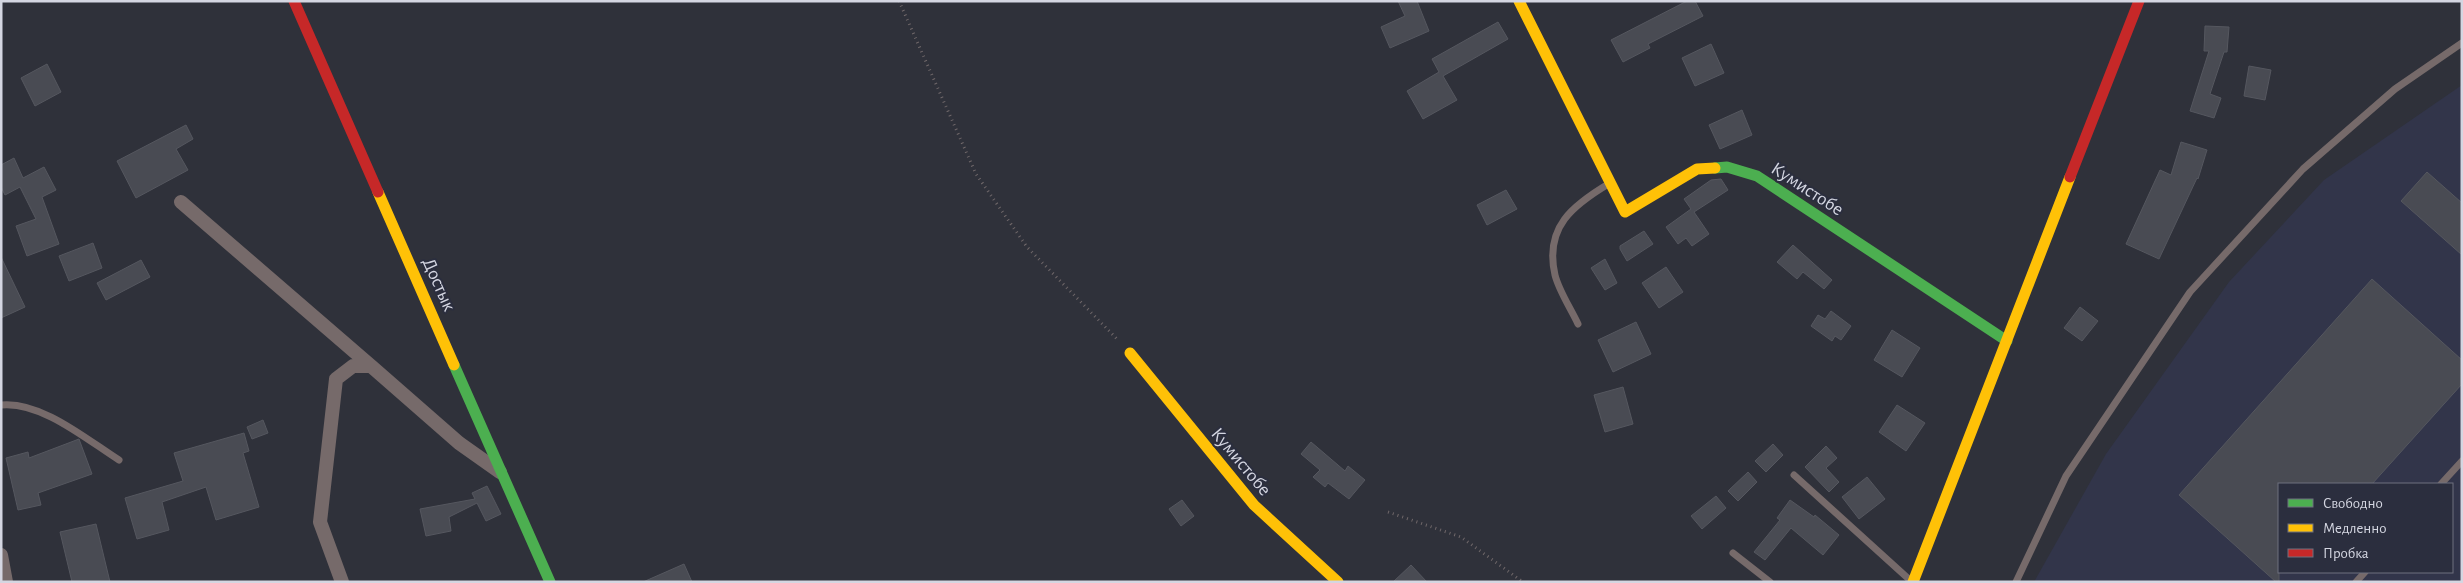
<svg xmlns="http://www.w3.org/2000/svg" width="2463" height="583" font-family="'Alegreya Sans',sans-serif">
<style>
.built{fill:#32354a;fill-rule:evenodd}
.building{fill:#494b53;stroke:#55575f}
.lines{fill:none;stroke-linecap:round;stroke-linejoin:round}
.path{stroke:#70686a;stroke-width:3;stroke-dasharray:1 4;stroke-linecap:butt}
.lane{stroke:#766a6a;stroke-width:7}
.street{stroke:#766a6a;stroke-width:14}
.fast{stroke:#4caf50;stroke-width:11}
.slow{stroke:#ffc107;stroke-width:11}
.jam{stroke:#c62828;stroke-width:11}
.labels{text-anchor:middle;stroke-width:4;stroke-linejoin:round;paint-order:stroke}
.street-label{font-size:19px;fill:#d4d6e1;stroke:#2b2e3e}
</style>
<rect width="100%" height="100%" fill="#2f313a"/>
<path class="built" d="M 2462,85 L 2462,582 L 2034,582 L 2106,454 L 2229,282 L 2324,180 ZM 2279,484 L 2452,484 L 2452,572 L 2279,572 Z"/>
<path class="building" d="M 1398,1 L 1417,1 L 1429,31 L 1390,48 L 1381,27 L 1405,16 Z
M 1687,1 L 1695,1 L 1703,16 L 1648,44 L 1650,48 L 1623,62 L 1611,40 Z
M 1498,22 L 1508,39 L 1443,76 L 1457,100 L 1423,119 L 1407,91 L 1439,72 L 1432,59 Z
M 2205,26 L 2229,27 L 2227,52 L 2224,52 L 2210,94 L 2221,98 L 2214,118 L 2190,111 L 2209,51 L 2204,51 Z
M 1711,44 L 1724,73 L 1695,86 L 1682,58 Z
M 47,64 L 61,92 L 35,106 L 21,78 Z
M 2249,66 L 2271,70 L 2265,100 L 2244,96 Z
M 1742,110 L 1752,135 L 1720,149 L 1709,125 Z
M 186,125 L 193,139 L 176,149 L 188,170 L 136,198 L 117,161 Z
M 2181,142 L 2207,150 L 2198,179 L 2197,178 L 2159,259 L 2126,244 L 2160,170 L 2171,175 Z
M 14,158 L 23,178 L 44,167 L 56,190 L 42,197 L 59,244 L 27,256 L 16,226 L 36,219 L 20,187 L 5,195 L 1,187 L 1,165 Z
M 2427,172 L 2462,203 L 2462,255 L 2401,201 Z
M 1721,179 L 1728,190 L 1694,212 L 1709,234 L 1692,246 L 1686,238 L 1678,244 L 1666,227 L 1691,209 L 1684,199 L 1711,180 Z
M 1506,190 L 1517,209 L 1487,225 L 1477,205 Z
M 1644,231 L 1653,244 L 1627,261 L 1620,249 L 1620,246 Z
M 93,243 L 102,268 L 69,281 L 59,256 Z
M 1793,245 L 1832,280 L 1824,289 L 1803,272 L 1797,279 L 1777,262 Z
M 1,257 L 25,307 L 1,318 Z
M 1605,259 L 1617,283 L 1605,290 L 1591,268 Z
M 141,260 L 150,277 L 106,300 L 97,283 Z
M 1666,267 L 1683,292 L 1659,308 L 1642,283 Z
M 2372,279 L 2462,360 L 2462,384 L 2372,484 L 2279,484 L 2279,582 L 2276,582 L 2179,495 Z
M 2080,307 L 2098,321 L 2082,341 L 2064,328 Z
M 1831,311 L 1851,326 L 1841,340 L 1835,336 L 1832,341 L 1811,326 L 1818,315 L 1825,319 Z
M 1636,322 L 1651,354 L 1613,372 L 1598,340 Z
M 1892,330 L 1920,348 L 1902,377 L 1874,360 Z
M 1623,387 L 1633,424 L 1605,432 L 1594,395 Z
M 1897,405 L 1925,423 L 1906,451 L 1879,432 Z
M 263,420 L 268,433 L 252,439 L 247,427 Z
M 244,433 L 249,451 L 243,453 L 259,507 L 216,520 L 206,487 L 162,502 L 169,530 L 137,539 L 125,498 L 183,481 L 174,453 Z
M 79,439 L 92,474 L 38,493 L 41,505 L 18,510 L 6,458 L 28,452 L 29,458 Z
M 1311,442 L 1345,471 L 1348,466 L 1365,480 L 1349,499 L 1328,483 L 1325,487 L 1313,477 L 1320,470 L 1301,454 Z
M 1773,444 L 1783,455 L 1766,472 L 1755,461 Z
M 1826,446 L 1837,458 L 1826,468 L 1839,482 L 1829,492 L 1805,467 Z
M 1748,472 L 1757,482 L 1738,501 L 1728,491 Z
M 1867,477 L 1885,499 L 1859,519 L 1842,497 Z
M 487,486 L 501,514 L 486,521 L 477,503 L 449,517 L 451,531 L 426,536 L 420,509 L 475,499 L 472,493 Z
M 1716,496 L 1726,508 L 1702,529 L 1691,516 Z
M 1182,500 L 1194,516 L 1181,526 L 1169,509 Z
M 1790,500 L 1814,517 L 1815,515 L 1839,535 L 1823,555 L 1791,528 L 1765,560 L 1754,552 L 1780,520 L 1777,518 Z
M 96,524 L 110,582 L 72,582 L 60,532 Z
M 684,564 L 692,582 L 643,582 Z
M 1411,565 L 1427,582 L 1393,582 Z"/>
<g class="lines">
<path class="path" d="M 899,1 L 976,174 L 1027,247 L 1119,341
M 1388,512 L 1461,537 L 1523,582"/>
<path class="lane" d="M 1578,324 C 1571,309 1559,291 1555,275 C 1544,227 1573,205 1610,183
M 1,405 C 41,401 86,439 119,460
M 1794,475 L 1911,581
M 2441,484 L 2462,461
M 1733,553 L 1770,582
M 2016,582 L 2066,476 L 2190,292 L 2303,169 L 2395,89 L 2462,43
M 2356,582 L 2365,572"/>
<path class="street" d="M 181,202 L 371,366
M 1,555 L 6,582
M 342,582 L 320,522 L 336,379 L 353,366 L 371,366 L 459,443 L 500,472"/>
<path class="fast" d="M 1715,168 L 1727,167 L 1757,176 L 2007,341
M 454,365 L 550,582"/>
<path class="slow" d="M 1519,1 L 1625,212 L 1697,169 L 1715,168
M 378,192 L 454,365
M 1130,353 L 1254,505 L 1338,582
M 1913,582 L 2070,177"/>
<path class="jam" d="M 294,1 L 378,192
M 2070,177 L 2139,1"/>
</g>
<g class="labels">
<g class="street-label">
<text transform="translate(1808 188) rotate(33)" y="7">Кумистобе</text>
<text transform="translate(440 284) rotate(66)" y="7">Достык</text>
<text transform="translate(1242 461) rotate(50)" y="7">Кумистобе</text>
</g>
</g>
<rect width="2463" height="583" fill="none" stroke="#d4d6e1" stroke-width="5"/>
<rect x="2278" y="483" width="175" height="90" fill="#2b2e3e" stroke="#6f717f"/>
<rect x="2288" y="499" width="25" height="8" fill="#4caf50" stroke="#6f717f"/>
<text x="2323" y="508" font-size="15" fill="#d4d6e1">Свободно</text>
<rect x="2288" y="524" width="25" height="8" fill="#ffc107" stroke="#6f717f"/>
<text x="2323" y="533" font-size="15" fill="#d4d6e1">Медленно</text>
<rect x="2288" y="549" width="25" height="8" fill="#c62828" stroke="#6f717f"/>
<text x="2323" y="558" font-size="15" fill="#d4d6e1">Пробка</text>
</svg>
